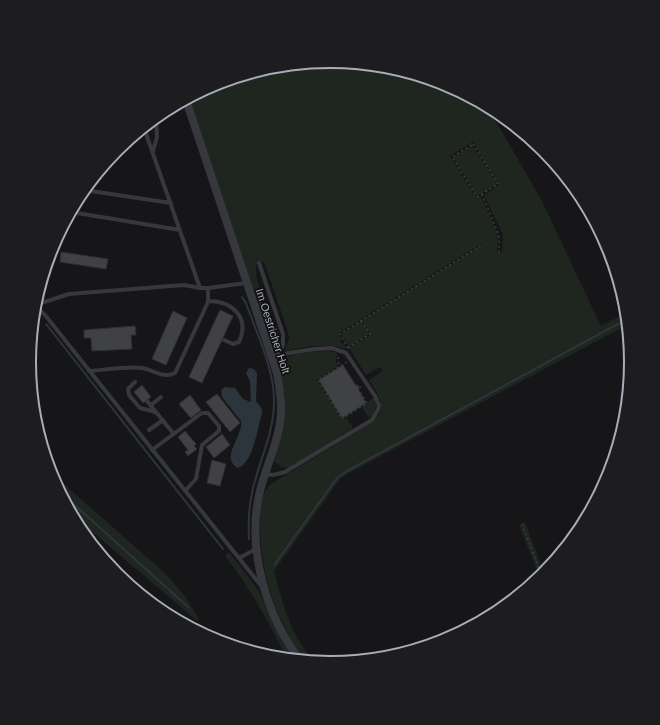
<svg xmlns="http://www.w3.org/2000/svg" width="660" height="725" font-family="Helvetica,sans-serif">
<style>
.green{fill:#1e261f;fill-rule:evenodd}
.water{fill:#2c353c}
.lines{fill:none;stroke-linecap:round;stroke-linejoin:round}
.stream{stroke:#2c353c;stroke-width:2}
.building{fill:#404145;stroke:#303034}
.path{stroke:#3d3f44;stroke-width:1.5;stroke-dasharray:2 3;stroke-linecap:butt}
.lane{stroke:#37383d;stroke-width:4}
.street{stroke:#37383d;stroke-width:8}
.labels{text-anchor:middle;stroke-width:3.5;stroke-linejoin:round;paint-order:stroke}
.street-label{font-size:11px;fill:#a8adb8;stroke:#111113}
.rim{fill:none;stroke:#a8adb8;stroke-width:2}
</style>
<rect width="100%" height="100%" fill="#161618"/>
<path class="green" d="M 330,62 L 389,67 L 445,85 L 488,108 L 541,199 L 601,326 L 626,313 L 627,325 L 349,473 L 340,479 L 274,571 C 283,604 291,637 315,662 L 306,661 C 276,623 260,572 260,524 C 260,510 260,493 271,484 L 372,422 C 389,409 378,394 369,380 L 383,371 L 380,367 L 366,375 L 349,348 L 370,335 L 362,320 L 482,245 L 481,244 L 339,333 L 342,340 L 340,342 L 342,344 L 344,343 L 346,349 C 327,342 304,347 285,351 L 289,338 L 288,332 L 265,265 L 263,262 L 258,262 C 250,273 269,314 274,326 L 276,326 C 279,334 282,341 276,348 L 271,344 L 189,98 L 215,84 L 271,67 ZM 473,142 L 499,185 L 484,195 L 503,235 L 502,253 L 497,252 L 498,236 L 481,196 L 477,199 L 450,156 Z
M 472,145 L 497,184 L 477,196 L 453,157 Z
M 361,321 L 369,334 L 349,347 L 341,334 Z
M 330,351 L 337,353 L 336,361 L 338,366 L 317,380 L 342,420 L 346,417 L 353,428 L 289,468 L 281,467 L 275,462 L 275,457 C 280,438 286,419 285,399 C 285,388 276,370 283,360 C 290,352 319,351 330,351 Z
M 374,397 C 378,406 377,413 369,418 L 362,407 Z
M 51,475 L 65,485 L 166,574 L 185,596 L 199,619 L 196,620 L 71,514 Z
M 525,522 L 544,573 L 540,578 L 519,525 Z
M 229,552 L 259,591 L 277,630 L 295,660 L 287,659 C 269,622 250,588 225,556 Z"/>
<path class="water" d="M 249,368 L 254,369 L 257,374 L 256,401 L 262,409 L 262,413 C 258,426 253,464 238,468 C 219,458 244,435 241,421 L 222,397 L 221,390 L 225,387 L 235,388 L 243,399 L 251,402 L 250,381 L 246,373 Z"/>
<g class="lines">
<path class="stream" d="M 242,297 L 246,303 C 256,332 275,371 274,402 C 274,432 260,459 253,488 C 249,505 248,522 249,539
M 46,324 L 223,549
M 59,491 L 188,607
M 275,564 L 337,478 L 347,471 L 627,319"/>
</g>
<path class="building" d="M 61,252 L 108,259 L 106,269 L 60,262 Z
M 220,310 L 233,316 L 202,383 L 189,377 Z
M 173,311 L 187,318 L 166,365 L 152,359 Z
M 135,326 L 136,335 L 131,335 L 132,349 L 92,351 L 91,338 L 84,338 L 84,330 Z
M 343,365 L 356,386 L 358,385 L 359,388 L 362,386 L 358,389 L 366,403 L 342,418 L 319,380 Z
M 142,385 L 151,397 L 143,403 L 134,392 Z
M 217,394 L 240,423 L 230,432 L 206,402 Z
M 190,395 L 201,410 L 191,418 L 179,404 Z
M 185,431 L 196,444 L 194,446 L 197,449 L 188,456 L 185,452 L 188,450 L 178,437 Z
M 222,434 L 230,445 L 214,458 L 206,447 Z
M 212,460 L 226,464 L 220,486 L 207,483 Z"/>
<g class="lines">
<path class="path" d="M 473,144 L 498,184 L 477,197 L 452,157 Z
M 482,194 L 499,236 L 499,253
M 348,348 L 340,334 L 482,245
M 348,348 L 370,334 L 361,320
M 338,357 L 339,367
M 347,362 L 318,380 L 342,419 L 367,403 L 358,389
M 522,524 L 542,576"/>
<path class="lane" d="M 153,151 L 157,137 L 156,118
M 84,190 L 171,203
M 71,212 L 180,230
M 259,263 L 283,334 L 283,345 L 276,358
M 208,288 L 246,283
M 208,301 C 233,301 250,318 239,342 L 233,344 L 224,340
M 35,305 L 69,294 L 184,285 L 200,288
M 35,306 L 45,315 L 262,587
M 89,371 C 106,370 125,366 142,368 C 154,370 164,379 175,373 L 208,302 L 208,288 L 200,288 L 144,128
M 135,382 L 128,389 L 129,395 L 140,408 L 152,411 L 158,414
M 147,401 L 173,433
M 151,405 L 161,397
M 149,430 L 163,420
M 152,450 L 202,413 L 208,413 L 219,426 L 219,431 L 202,445 L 196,479 L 185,491
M 265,474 L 273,475 L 285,472 L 328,446 L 372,420 L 378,410 L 379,405 L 375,396 L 346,353 L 332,348 L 315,349 L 288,353 L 273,359
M 239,558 L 256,549"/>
<path class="street" d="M 186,100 L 277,373 C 279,386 282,399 281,412 C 280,439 266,466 260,491 C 246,547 266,617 301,661"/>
</g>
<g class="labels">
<g class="street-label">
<text transform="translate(273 331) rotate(72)" y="4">Im Oestricher Holt</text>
</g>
</g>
<path d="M0 0H660V725H0ZM36 362a294 294 0 1 1 588 0a294 294 0 1 1-588 0Z" fill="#1d1d20" fill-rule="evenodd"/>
<path class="rim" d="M36 362a294 294 0 1 1 588 0a294 294 0 1 1-588 0Z"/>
</svg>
